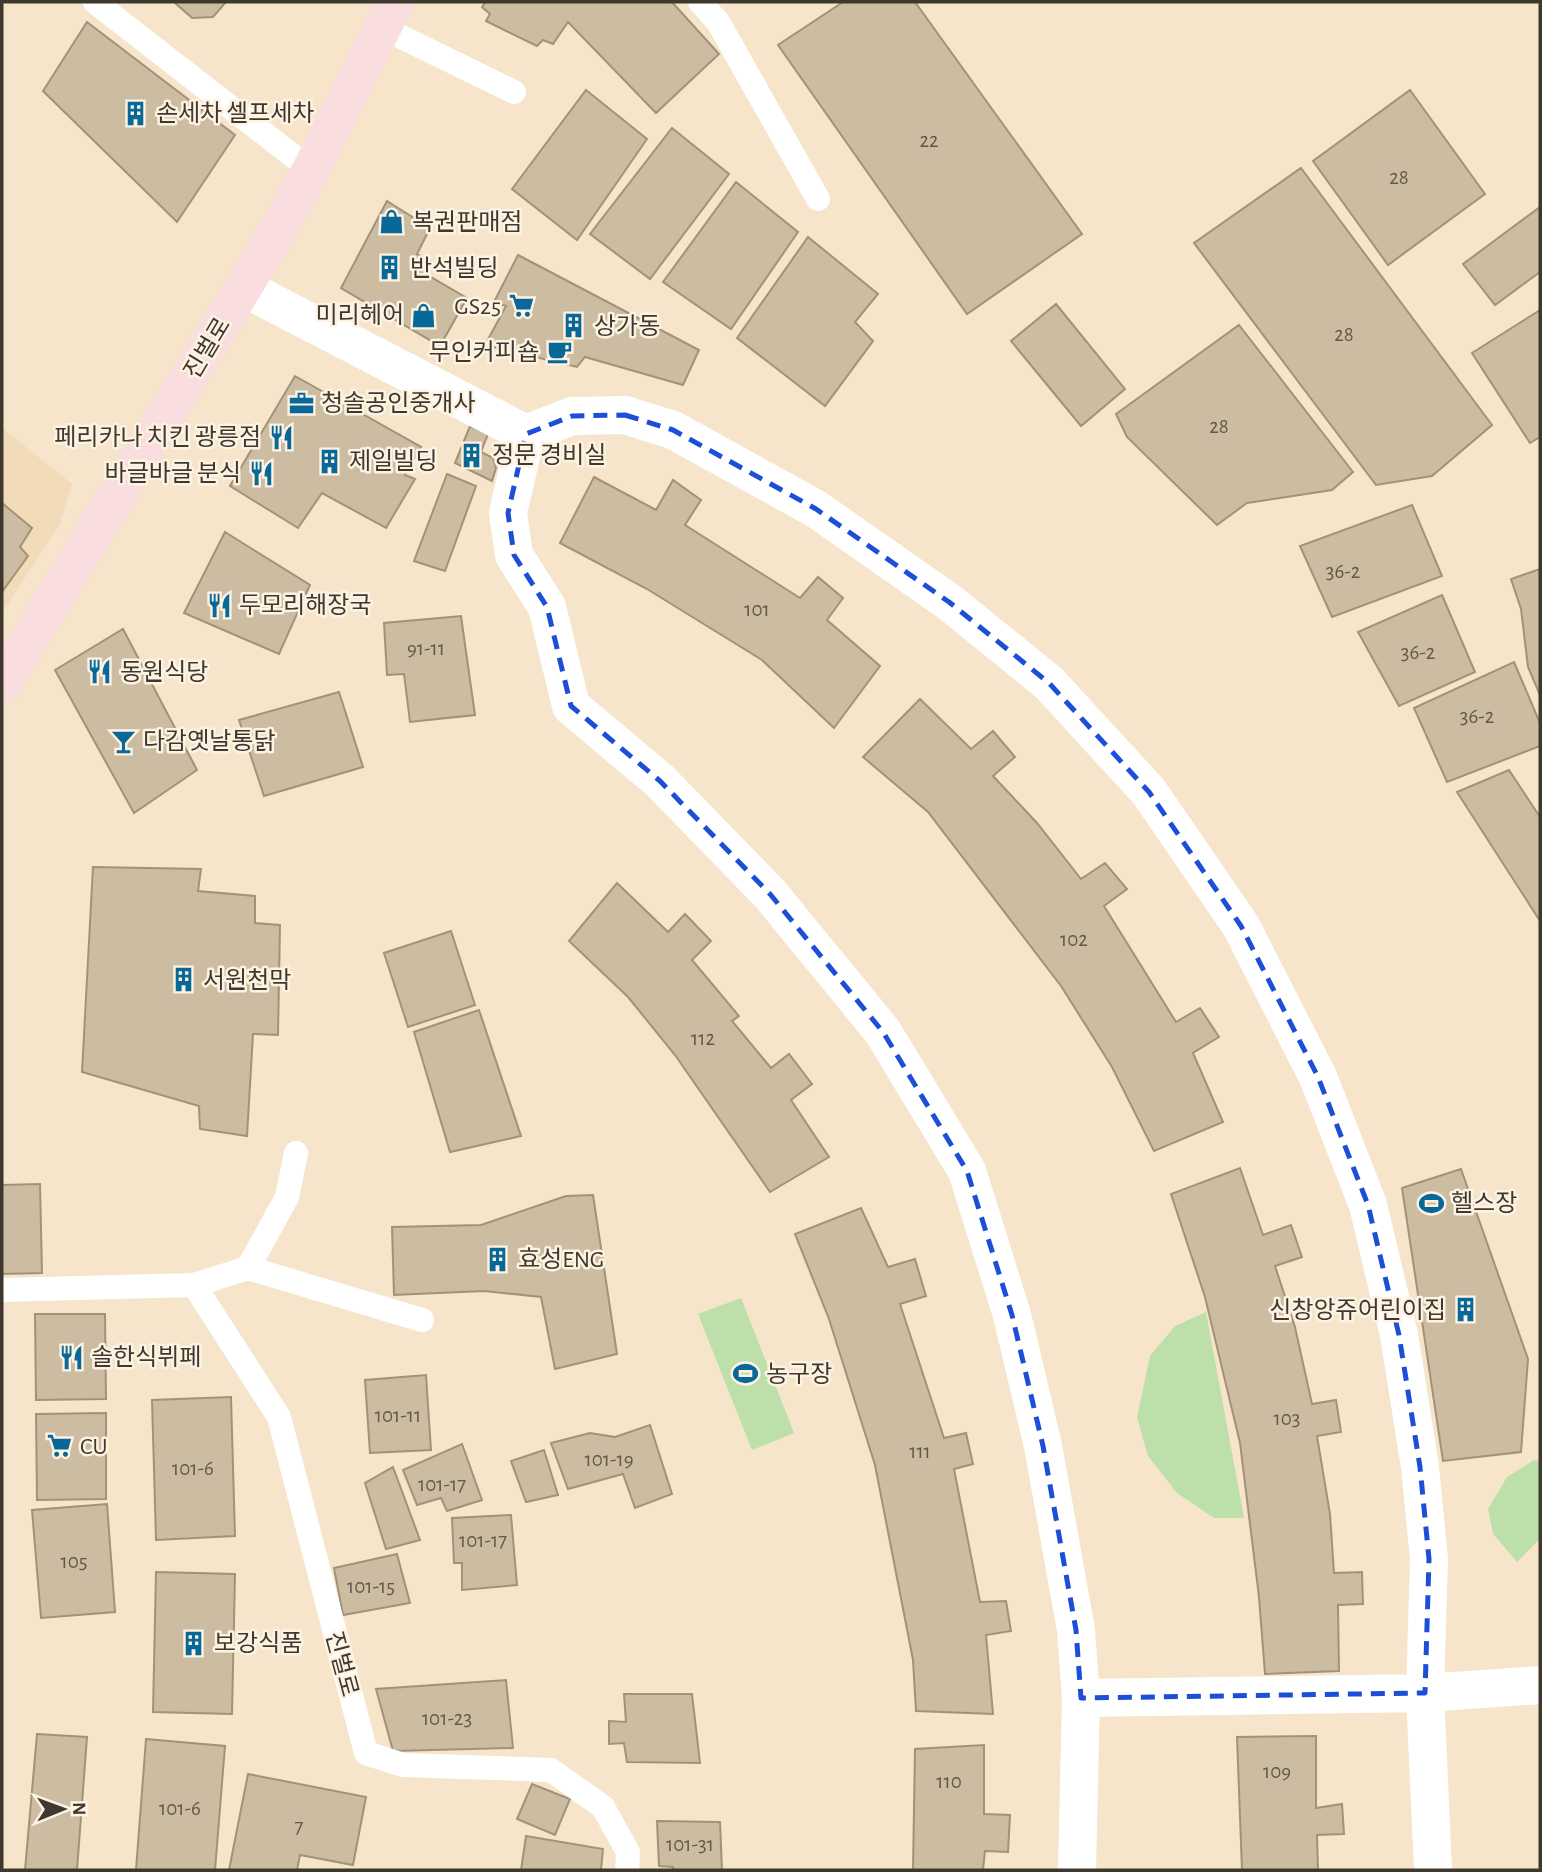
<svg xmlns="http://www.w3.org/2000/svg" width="1542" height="1872" font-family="'Alegreya Sans','Noto Sans KR',sans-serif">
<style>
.built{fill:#f1dbb9}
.green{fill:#bddfaa}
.building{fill:#ccbca1;stroke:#a29278;stroke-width:2}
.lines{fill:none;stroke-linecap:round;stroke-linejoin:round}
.lane{stroke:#fff;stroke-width:24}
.street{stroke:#fff;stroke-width:38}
.secondary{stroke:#fadedf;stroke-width:38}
.marked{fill:none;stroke:#1d4ed8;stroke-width:5;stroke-dasharray:14 9;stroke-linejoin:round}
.labels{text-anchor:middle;stroke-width:5;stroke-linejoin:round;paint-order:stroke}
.number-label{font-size:21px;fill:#62594b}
.poi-label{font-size:24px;fill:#3f382e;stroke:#fef3e3;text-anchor:start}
.street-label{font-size:24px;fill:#3f382e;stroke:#fef3e3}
</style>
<rect width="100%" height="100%" fill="#f6e5ca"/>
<path class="built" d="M 2,428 L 72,484 L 60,524 L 2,613 Z"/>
<path class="green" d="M 741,1298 L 794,1433 L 752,1450 L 698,1314 Z
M 1206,1312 L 1244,1518 L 1214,1518 L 1177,1493 L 1148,1456 L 1137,1417 L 1150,1356 L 1175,1326 Z
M 1534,1460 L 1540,1461 L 1540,1539 L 1517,1562 L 1493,1534 L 1488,1509 L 1507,1477 Z"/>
<path class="building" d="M 174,2 L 226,2 L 213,17 L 192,18 Z
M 485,2 L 672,2 L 719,54 L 656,113 L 568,22 L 553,44 L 543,40 L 537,46 L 486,21 L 490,14 L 482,7 Z
M 843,2 L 915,2 L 1082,234 L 967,314 L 778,45 Z
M 87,22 L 235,135 L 177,222 L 43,91 Z
M 586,90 L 647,139 L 577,240 L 512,189 Z
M 1410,90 L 1485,194 L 1388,265 L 1313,161 Z
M 672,128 L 729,174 L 650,279 L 590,234 Z
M 1301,168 L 1492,425 L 1432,476 L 1376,485 L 1194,243 Z
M 736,182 L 798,232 L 731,329 L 663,282 Z
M 387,201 L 430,228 L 417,254 L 432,262 L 426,274 L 467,298 L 440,346 L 341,288 Z
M 1540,207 L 1540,272 L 1495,305 L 1463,264 Z
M 808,237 L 878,294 L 855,322 L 873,341 L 825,406 L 737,338 Z
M 518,255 L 699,350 L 683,385 L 585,357 L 577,367 L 485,345 L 506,306 L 494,302 Z
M 1056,304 L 1125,389 L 1081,426 L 1011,341 Z
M 1540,310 L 1540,437 L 1530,443 L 1472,353 Z
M 1239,325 L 1353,472 L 1332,490 L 1247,503 L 1217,525 L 1127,437 L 1116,414 Z
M 295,376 L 421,447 L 405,475 L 415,479 L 386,528 L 322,493 L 298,528 L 230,486 Z
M 470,426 L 488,434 L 481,452 L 493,458 L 496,468 L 492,481 L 455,463 Z
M 447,474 L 476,486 L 445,571 L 414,561 Z
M 594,477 L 656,510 L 673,480 L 701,500 L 685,525 L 800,598 L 818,577 L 843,598 L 827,620 L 880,666 L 834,728 L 762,660 L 647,589 L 560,543 Z
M 2,503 L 32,528 L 20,547 L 28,556 L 2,592 Z
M 1412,505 L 1442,576 L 1332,617 L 1300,546 Z
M 225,532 L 310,585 L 279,654 L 184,613 Z
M 1540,569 L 1540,695 L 1528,667 L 1521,609 L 1511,579 Z
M 1442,595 L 1475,672 L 1399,706 L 1358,632 Z
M 461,616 L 475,715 L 410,722 L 404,674 L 387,675 L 384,623 Z
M 123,629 L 197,770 L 134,813 L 55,670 Z
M 1514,662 L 1540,723 L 1540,746 L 1447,782 L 1414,708 Z
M 339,692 L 363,767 L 264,796 L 239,720 Z
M 920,699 L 971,749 L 993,731 L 1015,757 L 993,776 L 1037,823 L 1081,879 L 1105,863 L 1127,889 L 1104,906 L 1176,1022 L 1200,1008 L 1219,1037 L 1193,1053 L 1223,1122 L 1154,1151 L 1112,1067 L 1061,986 L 928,812 L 863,757 Z
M 1509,770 L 1540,817 L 1540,921 L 1457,792 Z
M 93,867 L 201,869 L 198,891 L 255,896 L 255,923 L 280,925 L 278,1035 L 253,1034 L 247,1136 L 200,1129 L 199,1106 L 82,1072 Z
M 617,883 L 668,932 L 685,914 L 711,941 L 692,960 L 739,1016 L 732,1021 L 771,1068 L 789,1054 L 812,1084 L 791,1100 L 829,1157 L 770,1192 L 675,1055 L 628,997 L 569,941 Z
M 451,931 L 475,1005 L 408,1027 L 384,953 Z
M 479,1010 L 521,1136 L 450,1152 L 414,1032 Z
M 1240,1168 L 1263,1235 L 1291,1225 L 1302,1257 L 1275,1266 L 1295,1327 L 1312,1404 L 1336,1400 L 1341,1432 L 1317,1436 L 1330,1514 L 1334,1573 L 1362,1572 L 1363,1604 L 1338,1605 L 1339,1671 L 1265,1674 L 1259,1597 L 1240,1443 L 1205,1297 L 1171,1194 Z
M 1461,1169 L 1528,1359 L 1521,1452 L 1443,1461 L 1402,1188 Z
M 40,1184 L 42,1273 L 2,1274 L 2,1185 Z
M 593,1195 L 617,1354 L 555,1369 L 541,1297 L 484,1291 L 394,1295 L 392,1227 L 481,1225 L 566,1196 Z
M 861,1208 L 888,1267 L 915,1259 L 926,1296 L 900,1304 L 944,1438 L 966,1433 L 973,1464 L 954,1469 L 980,1602 L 1006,1601 L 1011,1631 L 986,1635 L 993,1714 L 916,1711 L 913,1660 L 875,1465 L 829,1319 L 795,1234 Z
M 35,1314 L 105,1314 L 106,1399 L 36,1400 Z
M 426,1375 L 431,1450 L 370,1453 L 365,1380 Z
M 231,1397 L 235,1536 L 156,1540 L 152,1400 Z
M 106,1413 L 106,1499 L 37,1500 L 36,1414 Z
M 650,1425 L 672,1494 L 635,1508 L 623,1474 L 568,1489 L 551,1443 L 590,1433 L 615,1437 Z
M 462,1444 L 482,1500 L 447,1511 L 441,1498 L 417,1505 L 403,1470 Z
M 544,1450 L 558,1495 L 526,1502 L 511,1461 Z
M 393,1467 L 420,1540 L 386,1549 L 365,1483 Z
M 107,1504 L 115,1612 L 41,1618 L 32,1510 Z
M 511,1515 L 517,1585 L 462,1590 L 462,1563 L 454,1563 L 452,1518 Z
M 397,1554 L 410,1603 L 343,1615 L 334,1568 Z
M 156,1572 L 235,1574 L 232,1714 L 153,1712 Z
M 506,1680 L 513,1748 L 393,1751 L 376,1689 Z
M 624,1694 L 692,1694 L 700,1763 L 627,1762 L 624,1743 L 609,1744 L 609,1721 L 626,1722 Z
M 37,1734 L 87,1737 L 77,1870 L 25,1870 Z
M 1316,1736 L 1316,1808 L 1342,1804 L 1344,1834 L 1317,1835 L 1318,1870 L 1242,1870 L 1237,1737 Z
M 146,1739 L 225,1746 L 215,1870 L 136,1870 Z
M 984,1745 L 984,1814 L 1010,1815 L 1008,1852 L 985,1851 L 983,1870 L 913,1870 L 915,1749 Z
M 248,1774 L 366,1797 L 353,1865 L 300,1855 L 297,1870 L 229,1870 Z
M 532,1784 L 570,1799 L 555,1835 L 517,1819 Z
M 657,1821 L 720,1822 L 722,1870 L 673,1870 L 673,1867 L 659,1866 Z
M 526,1836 L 603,1849 L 601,1870 L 521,1870 Z"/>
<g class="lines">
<path class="lane" d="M 95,2 L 311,170
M 700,2 L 718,22 L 818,199
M 381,27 L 514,92
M 248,1268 L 287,1197 L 296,1153
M 194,1285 L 279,1417 L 366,1753 L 403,1765 L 551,1770 L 603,1807 L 628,1852 L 627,1870
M 2,1290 L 194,1285 L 248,1268 L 422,1320"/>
<path class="street" d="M 244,288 L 526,434
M 526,434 L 572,416 L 625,415 L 673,430 L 816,509 L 949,602 L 1049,683 L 1149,792 L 1241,926 L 1318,1077 L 1368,1205 L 1399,1335 L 1420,1467 L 1429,1559 L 1425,1693 L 1433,1870
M 526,434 L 508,513 L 514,555 L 547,607 L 571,706 L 660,781 L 770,894 L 883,1032 L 967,1171 L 1012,1315 L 1043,1446 L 1076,1630 L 1081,1698 L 1077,1870
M 1081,1698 L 1425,1693 L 1540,1685"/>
<path class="secondary" d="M 2,685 L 276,233 L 311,170 L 395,2"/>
</g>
<path class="marked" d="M 625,415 L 673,430 L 816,509 L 949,602 L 1049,683 L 1149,792 L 1241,926 L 1318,1077 L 1368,1205 L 1399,1335 L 1420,1467 L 1429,1559 L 1425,1693 L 1081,1698 L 1076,1630 L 1043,1446 L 1012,1315 L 967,1171 L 883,1032 L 770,894 L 660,781 L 571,706 L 547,607 L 514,555 L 508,513 L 526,434 L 572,416 Z"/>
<defs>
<symbol id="building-bare" viewBox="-9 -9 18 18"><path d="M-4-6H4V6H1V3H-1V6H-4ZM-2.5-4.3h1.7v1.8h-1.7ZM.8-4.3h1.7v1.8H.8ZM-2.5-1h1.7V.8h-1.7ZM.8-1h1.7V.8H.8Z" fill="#086897" stroke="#fef3e3" stroke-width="2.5" paint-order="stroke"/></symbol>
<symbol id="shop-bare" viewBox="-9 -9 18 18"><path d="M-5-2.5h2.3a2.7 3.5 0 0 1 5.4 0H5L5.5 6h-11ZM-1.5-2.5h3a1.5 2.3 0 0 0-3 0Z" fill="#086897" stroke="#fef3e3" stroke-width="2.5" paint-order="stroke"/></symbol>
<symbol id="supermarket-bare" viewBox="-9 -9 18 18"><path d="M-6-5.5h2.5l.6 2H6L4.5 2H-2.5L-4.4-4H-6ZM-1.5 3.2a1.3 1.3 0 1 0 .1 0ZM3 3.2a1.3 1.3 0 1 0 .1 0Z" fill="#086897" stroke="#fef3e3" stroke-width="2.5" paint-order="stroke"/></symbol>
<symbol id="cafe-bare" viewBox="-9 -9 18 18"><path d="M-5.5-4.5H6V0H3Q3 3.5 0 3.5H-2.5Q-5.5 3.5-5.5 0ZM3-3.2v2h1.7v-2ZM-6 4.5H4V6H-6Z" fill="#086897" stroke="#fef3e3" stroke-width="2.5" paint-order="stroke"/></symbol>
<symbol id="office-bare" viewBox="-9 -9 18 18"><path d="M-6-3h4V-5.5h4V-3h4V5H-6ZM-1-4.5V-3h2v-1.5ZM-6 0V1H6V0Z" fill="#086897" stroke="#fef3e3" stroke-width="2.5" paint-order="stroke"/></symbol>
<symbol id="restaurant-bare" viewBox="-9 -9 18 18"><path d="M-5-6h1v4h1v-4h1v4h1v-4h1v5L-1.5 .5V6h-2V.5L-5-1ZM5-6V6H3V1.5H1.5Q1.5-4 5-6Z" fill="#086897" stroke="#fef3e3" stroke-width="2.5" paint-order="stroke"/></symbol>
<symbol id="bar-bare" viewBox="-9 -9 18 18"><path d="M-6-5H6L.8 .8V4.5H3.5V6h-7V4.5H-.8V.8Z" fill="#086897" stroke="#fef3e3" stroke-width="2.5" paint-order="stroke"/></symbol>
<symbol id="stadium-bare" viewBox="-9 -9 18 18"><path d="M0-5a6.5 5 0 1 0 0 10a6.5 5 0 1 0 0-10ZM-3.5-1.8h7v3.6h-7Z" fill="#086897" stroke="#fef3e3" stroke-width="2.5" paint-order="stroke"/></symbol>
</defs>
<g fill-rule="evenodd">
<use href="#building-bare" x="118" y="96" width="35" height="35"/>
<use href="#shop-bare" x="374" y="204" width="35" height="35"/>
<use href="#building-bare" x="372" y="250" width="35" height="35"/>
<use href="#supermarket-bare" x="504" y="288" width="35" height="35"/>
<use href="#shop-bare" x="406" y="298" width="35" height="35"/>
<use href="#building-bare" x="556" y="308" width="35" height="35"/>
<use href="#cafe-bare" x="542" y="334" width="35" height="35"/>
<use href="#office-bare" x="284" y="386" width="35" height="35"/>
<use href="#restaurant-bare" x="264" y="420" width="35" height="35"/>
<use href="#building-bare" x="454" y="438" width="35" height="35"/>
<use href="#building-bare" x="312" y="444" width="35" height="35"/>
<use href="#restaurant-bare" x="244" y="456" width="35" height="35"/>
<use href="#restaurant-bare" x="202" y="588" width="35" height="35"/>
<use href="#restaurant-bare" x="82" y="654" width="35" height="35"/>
<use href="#bar-bare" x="106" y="724" width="35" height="35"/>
<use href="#building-bare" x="166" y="962" width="35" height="35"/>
<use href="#stadium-bare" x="1414" y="1186" width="35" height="35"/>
<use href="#building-bare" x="480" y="1242" width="35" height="35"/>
<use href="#building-bare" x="1448" y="1292" width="35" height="35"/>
<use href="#restaurant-bare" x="54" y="1340" width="35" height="35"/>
<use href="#stadium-bare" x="728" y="1356" width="35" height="35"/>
<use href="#supermarket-bare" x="42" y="1428" width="35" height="35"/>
<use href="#building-bare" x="176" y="1626" width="35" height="35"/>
</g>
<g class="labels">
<g class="number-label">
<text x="929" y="147">22</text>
<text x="1399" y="184">28</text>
<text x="1344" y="341">28</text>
<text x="1219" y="433">28</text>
<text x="1343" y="578">36-2</text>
<text x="757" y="616">101</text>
<text x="426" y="655">91-11</text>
<text x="1418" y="659">36-2</text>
<text x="1477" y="723">36-2</text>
<text x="1074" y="946">102</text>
<text x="703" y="1045">112</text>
<text x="398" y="1422">101-11</text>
<text x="1287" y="1425">103</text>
<text x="920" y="1458">111</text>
<text x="609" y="1466">101-19</text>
<text x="193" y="1475">101-6</text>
<text x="442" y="1491">101-17</text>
<text x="483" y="1547">101-17</text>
<text x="74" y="1568">105</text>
<text x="371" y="1593">101-15</text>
<text x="447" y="1725">101-23</text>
<text x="1277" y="1778">109</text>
<text x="949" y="1788">110</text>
<text x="180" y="1815">101-6</text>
<text x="299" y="1833">7</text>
<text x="690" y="1851">101-31</text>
</g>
<g class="poi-label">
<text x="156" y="121">손세차 셀프세차</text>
<text x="412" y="230">복권판매점</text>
<text x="410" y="276">반석빌딩</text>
<text x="501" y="314" text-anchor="end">GS25</text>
<text x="404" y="323" text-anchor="end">미리헤어</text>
<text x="594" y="334">상가동</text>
<text x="539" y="360" text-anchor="end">무인커피숍</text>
<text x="321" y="411">청솔공인중개사</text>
<text x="261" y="445" text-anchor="end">페리카나 치킨 광릉점</text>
<text x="492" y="463">정문 경비실</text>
<text x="349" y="469">제일빌딩</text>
<text x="241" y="481" text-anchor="end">바글바글 분식</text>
<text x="239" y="613">두모리해장국</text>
<text x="120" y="680">동원식당</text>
<text x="143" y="749">다감옛날통닭</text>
<text x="203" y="988">서원천막</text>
<text x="1451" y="1211">헬스장</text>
<text x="518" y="1267">효성ENG</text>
<text x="1446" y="1318" text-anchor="end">신창앙쥬어린이집</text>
<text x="91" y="1365">솔한식뷔페</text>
<text x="766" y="1382">농구장</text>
<text x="80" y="1454">CU</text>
<text x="214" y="1651">보강식품</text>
</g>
<g class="street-label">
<text transform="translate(207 348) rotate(-59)" y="8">진벌로</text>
<text transform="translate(342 1664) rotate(75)" y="8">진벌로</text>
</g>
</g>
<rect width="1542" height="1872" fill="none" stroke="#3f382e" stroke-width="7"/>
<g transform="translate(63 1809) rotate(89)" stroke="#fef3e3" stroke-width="5" paint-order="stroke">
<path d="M0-5L12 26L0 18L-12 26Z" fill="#3f382e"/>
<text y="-10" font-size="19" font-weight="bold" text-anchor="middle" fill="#3f382e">N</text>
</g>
</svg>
